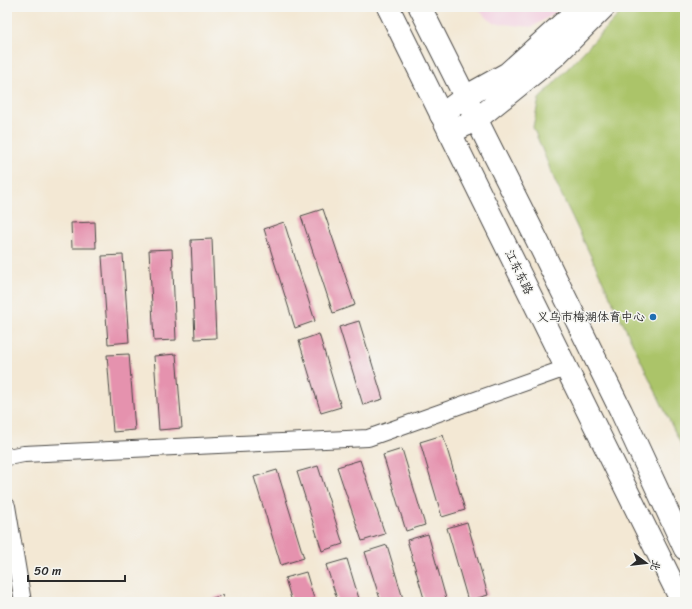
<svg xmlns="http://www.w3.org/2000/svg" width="692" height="609" font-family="Sriracha,'LXGW WenKai TC',sans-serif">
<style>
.built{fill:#f3cfe0}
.green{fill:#abc469;stroke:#6b784a}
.building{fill:#e592ae}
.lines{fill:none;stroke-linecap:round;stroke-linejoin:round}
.street-casing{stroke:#494744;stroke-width:18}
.secondary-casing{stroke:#494744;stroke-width:24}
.primary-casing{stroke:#494744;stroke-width:24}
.street{stroke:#fff;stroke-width:16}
.secondary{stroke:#fff;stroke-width:22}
.primary{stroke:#fff;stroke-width:22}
.poi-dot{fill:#1f6fb2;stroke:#f6f6f2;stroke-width:1.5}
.labels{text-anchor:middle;stroke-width:3;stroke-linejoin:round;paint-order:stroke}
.street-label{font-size:12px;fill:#2b2b2b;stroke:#f6f6f2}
.poi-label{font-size:12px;fill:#2b2b2b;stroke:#f6f6f2;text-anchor:end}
</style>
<rect width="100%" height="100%" fill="#f6f6f2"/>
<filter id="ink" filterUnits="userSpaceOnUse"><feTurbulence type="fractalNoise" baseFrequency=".025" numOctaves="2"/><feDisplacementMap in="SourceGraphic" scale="8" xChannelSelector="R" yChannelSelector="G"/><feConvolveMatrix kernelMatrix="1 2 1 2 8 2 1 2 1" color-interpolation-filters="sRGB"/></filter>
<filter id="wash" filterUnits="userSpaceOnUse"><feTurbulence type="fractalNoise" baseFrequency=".012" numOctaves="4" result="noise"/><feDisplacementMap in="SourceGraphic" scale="16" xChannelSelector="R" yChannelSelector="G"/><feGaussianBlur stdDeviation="0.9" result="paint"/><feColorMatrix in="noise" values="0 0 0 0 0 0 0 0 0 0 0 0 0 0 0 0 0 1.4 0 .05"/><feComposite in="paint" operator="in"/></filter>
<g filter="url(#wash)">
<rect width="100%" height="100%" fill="#f3e8d4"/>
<path class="built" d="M 475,7 L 565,7 L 532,27 L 493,23 Z"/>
<path class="green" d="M 626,7 L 685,7 L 685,453 L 555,181 L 533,127 L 539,99 Z"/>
<g id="blocks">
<path class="building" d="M 323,209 L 355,305 L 333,313 L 301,216 Z
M 95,222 L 96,248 L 72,248 L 71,223 Z
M 284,222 L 315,321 L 295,328 L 264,229 Z
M 212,239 L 216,338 L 195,339 L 191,240 Z
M 172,249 L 176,340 L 154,341 L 149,250 Z
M 123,255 L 129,342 L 108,344 L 102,256 Z
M 359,321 L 383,399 L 363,405 L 339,327 Z
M 319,334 L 341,407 L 321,413 L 299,341 Z
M 129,354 L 135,430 L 113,432 L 107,355 Z
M 176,354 L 182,428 L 159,430 L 154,356 Z
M 443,435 L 465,510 L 442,517 L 420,442 Z
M 402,449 L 425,525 L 406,531 L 383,455 Z
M 360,460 L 385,534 L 362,541 L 337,467 Z
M 318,466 L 343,544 L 322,551 L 297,472 Z
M 277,470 L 304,558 L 281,565 L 254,477 Z
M 467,522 L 488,595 L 468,601 L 447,528 Z
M 428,534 L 447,602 L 425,602 L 407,540 Z
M 387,545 L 404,602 L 381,602 L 365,552 Z
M 347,559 L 360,602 L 338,602 L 326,565 Z
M 306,572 L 315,602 L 292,602 L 285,578 Z
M 222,595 L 225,602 L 202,602 Z"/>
</g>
</g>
<g filter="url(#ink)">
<use href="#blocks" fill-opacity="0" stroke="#494744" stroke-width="1"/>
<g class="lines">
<defs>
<path id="street" d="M 7,457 L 24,454 L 368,438 L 566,368
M 7,506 L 23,602"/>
<path id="secondary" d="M 441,115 L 465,97 L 508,73 L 581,7
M 450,133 L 477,119 L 554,57 L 604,7"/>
<path id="primary" d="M 388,7 L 680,598 L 681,602
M 420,7 L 535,236 L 621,411 L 685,549"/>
</defs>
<use href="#street" class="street-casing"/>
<use href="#secondary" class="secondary-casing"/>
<use href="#primary" class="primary-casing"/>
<use href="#street" class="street"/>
<use href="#secondary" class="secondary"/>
<use href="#primary" class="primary"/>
</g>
</g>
<circle class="poi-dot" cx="653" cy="317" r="4"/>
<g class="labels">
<g class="street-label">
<text transform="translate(519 272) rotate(64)" y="4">江东东路</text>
</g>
<g class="poi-label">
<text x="645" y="321">义乌市梅湖体育中心</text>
</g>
</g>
<rect width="692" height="609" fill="none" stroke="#f6f6f2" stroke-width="24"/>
<g transform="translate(646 563) rotate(105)" stroke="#f6f6f2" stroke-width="3" paint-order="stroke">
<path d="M0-3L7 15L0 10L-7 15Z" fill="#2b2b2b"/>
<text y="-6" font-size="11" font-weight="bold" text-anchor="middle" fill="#2b2b2b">北</text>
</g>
<path d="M28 575v6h97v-6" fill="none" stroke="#2b2b2b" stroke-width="2"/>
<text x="34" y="575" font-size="12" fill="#2b2b2b" stroke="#f6f6f2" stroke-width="3" paint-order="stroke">50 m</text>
</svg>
